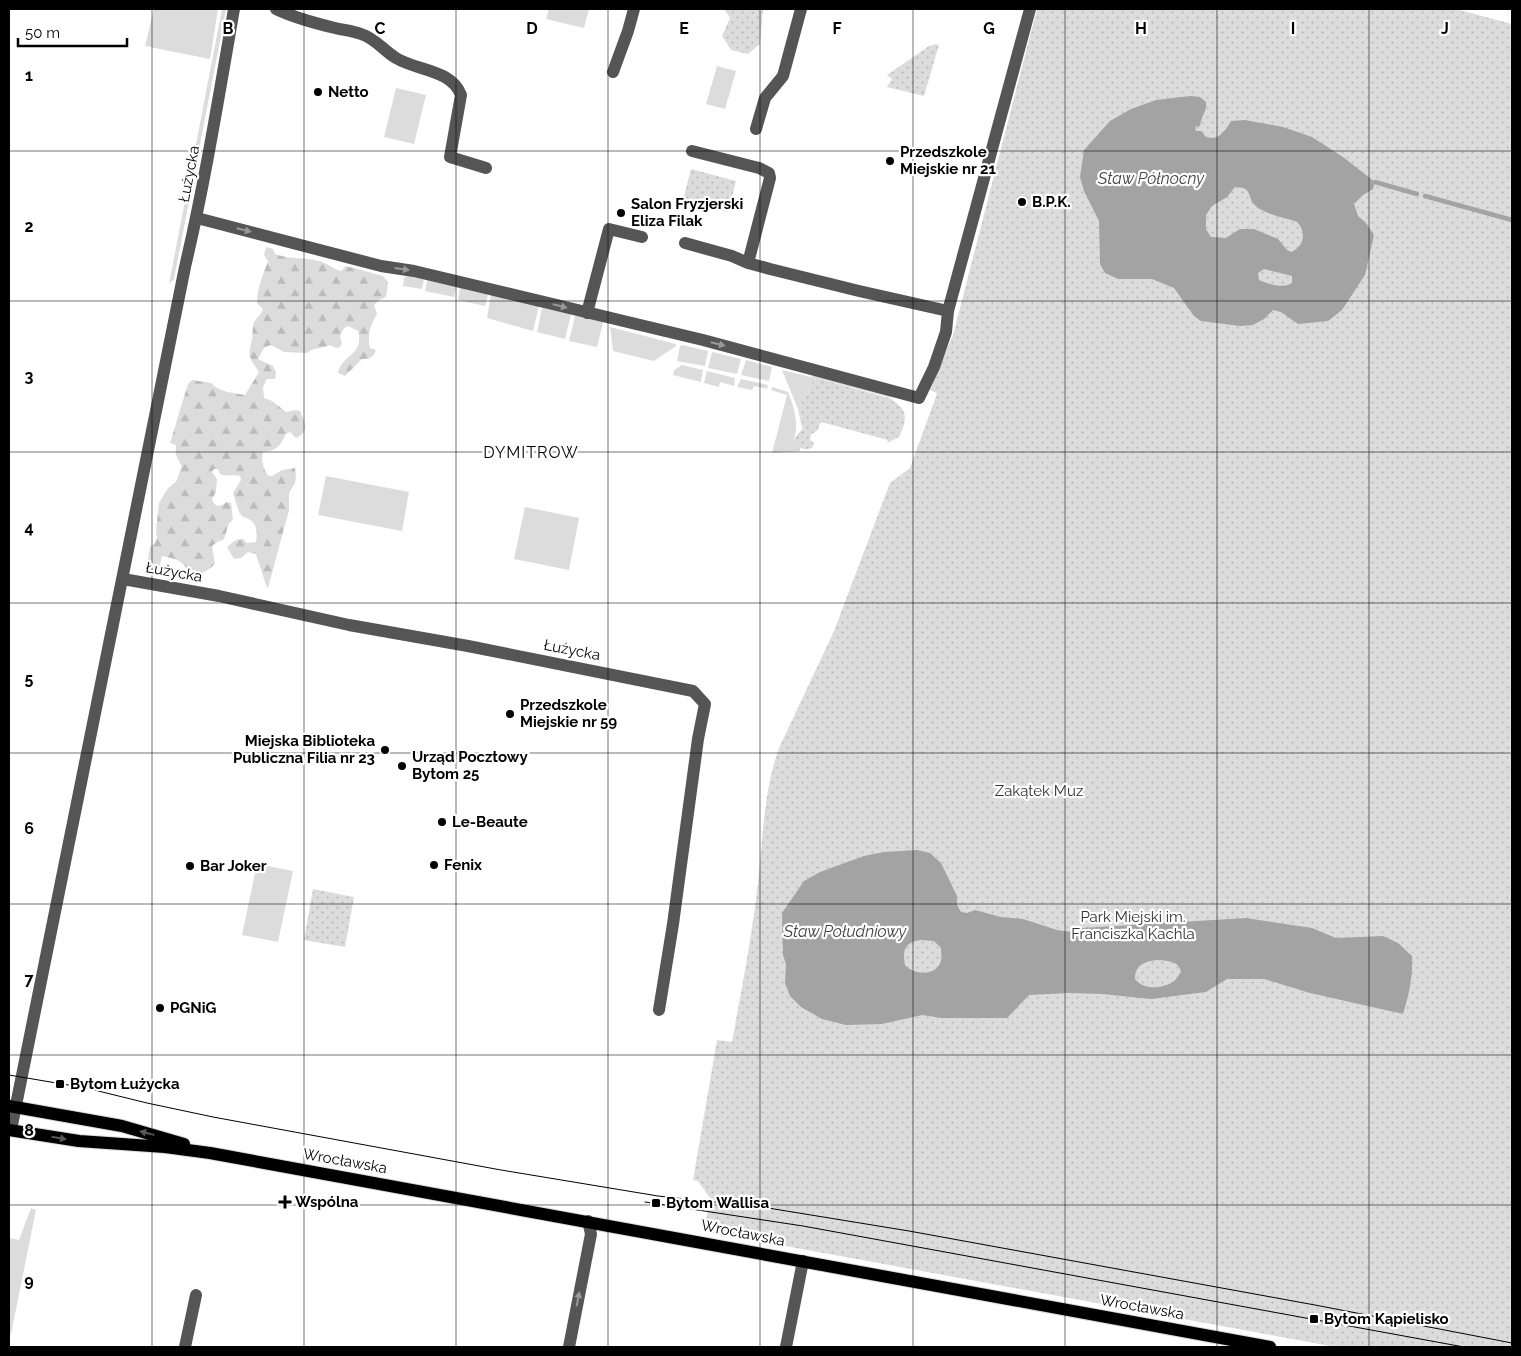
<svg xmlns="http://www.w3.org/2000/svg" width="1521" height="1356" font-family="Raleway,sans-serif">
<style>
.grass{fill:#dcdcdc}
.forest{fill:url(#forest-firs)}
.park{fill:url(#park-dots)}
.water{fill:#a3a3a3;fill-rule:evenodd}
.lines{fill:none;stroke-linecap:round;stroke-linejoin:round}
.stream{stroke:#a3a3a3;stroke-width:4.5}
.major-casing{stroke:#dbdbdb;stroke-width:14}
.minor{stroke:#555;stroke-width:12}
.major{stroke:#000;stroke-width:12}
.tram{stroke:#000;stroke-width:1}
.oneway{fill:#999}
.oneway2{fill:#595959}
.grid{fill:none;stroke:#000;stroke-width:1;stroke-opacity:0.55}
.poi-dot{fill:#000;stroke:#fff;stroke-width:2}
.labels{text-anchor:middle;stroke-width:4.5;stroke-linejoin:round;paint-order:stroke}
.poi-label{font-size:15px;font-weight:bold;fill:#000;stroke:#fff;text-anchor:start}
.street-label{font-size:15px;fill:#000;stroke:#fff}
.park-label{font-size:15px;fill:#333;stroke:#fff}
.water-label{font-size:16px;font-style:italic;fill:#444;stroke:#fff}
.neighbourhood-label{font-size:16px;letter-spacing:1px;fill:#000;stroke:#fff}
.grid-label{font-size:16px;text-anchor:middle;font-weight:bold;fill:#000;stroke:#fff;stroke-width:4.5;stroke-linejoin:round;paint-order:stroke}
</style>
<defs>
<pattern id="forest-firs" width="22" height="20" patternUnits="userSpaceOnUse" patternTransform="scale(1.25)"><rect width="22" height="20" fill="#dcdcdc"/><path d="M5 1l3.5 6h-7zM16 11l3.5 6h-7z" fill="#bbb"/></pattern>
<pattern id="park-dots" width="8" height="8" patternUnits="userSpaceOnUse" patternTransform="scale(1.25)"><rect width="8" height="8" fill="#dcdcdc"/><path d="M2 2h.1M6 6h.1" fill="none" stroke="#bbb" stroke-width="1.8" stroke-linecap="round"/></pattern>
</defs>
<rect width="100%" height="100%" fill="#fff"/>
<path class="grass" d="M 154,9 L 218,9 L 210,59 L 145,46 Z
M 222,9 L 226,9 L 221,36 L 174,279 L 169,284 Z
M 549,9 L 589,9 L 584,28 L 546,19 Z
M 717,66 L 736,71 L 725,109 L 706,104 Z
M 396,88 L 426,95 L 414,144 L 384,137 Z
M 409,275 L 424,279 L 422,289 L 403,286 L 404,278 Z
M 427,280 L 456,287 L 454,297 L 425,291 Z
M 460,288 L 488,295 L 485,306 L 458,300 Z
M 491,295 L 539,306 L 533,331 L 487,318 Z
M 542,308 L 571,314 L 565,339 L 537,332 Z
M 577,315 L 602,321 L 603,323 L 597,347 L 569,341 L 575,316 Z
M 610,327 L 676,344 L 676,346 L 654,361 L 613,351 Z
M 682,345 L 708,351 L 705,366 L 677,361 L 680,346 Z
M 712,352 L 741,359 L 737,374 L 708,368 Z
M 746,360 L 772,367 L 769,381 L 741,375 Z
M 682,365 L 703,370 L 701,382 L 673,375 L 674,370 Z
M 782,370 L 811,377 L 815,375 L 890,395 L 892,398 L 816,378 L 811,384 L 808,393 L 805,393 C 799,408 801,413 803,428 L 802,428 L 798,409 Z
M 707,371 L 735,378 L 734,386 L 720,382 L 719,387 L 704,383 Z
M 741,379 L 768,385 L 767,389 L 754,386 L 752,390 L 737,387 Z
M 772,387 L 788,392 C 794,406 800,427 793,441 L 800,448 L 800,451 L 772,453 L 787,395 L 771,390 Z
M 326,476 L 409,492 L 402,531 L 318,515 Z
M 525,507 L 579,518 L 569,570 L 514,559 Z
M 257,864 L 293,871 L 278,942 L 242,935 Z
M 31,1208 L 36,1210 L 11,1334 L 9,1333 L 9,1238 L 19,1240 Z"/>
<path class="forest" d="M 266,247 L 273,249 L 275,254 C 291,260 304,257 319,261 C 328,263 332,269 341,271 L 346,266 L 383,276 L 388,282 L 386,297 L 379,300 L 374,305 L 377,314 C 370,325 367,336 370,348 L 376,350 C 373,358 370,359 362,359 L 345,376 L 338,373 C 341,355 365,355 358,331 L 348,326 L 344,328 L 340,336 L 342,343 L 340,347 L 336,348 L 330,345 C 322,349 314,347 307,353 L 284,352 L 271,345 L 264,348 L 258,359 L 273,366 L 276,372 L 275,379 L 267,379 L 263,387 L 264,398 L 272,401 L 286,412 L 296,410 L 300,411 C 305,422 310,432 296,438 L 290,432 L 286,434 C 279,447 278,450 263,452 C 261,460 263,470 269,476 L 272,476 L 282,470 L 295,468 L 296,475 L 295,483 L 289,493 L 289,510 L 268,588 L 266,585 L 256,554 L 248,552 L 241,558 L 234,559 L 227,547 C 234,542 234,539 243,539 L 247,543 L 256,542 C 258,529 256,520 243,517 L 239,512 L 233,493 L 241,480 L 240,476 C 234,474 227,477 220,474 L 218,469 L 214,469 L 212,472 L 217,479 L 216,492 L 212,499 C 215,508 220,507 227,502 L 231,503 L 233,520 C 225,525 228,533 223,540 L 217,542 L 212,546 L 215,564 C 208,571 200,573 194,579 L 189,577 C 187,561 176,559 162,556 L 158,574 L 154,574 L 147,565 L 150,547 L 155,543 L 157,538 L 156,531 L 159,503 L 168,488 L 176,482 L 182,466 C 177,458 175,455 176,445 L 170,443 L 188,384 L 192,380 L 211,383 C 219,392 234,393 245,395 L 259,372 C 248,356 248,357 252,339 C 253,334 252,327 254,322 C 257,317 261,315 263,309 L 257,303 C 257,288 263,275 268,261 L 264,255 Z"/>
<path class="park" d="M 724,9 L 763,9 L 760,44 L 748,54 L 731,50 L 722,36 L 730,18 Z
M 1037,9 L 1456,9 L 1512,24 L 1512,1347 L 1336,1347 L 704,1231 L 710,1198 L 698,1181 L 693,1180 L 717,1040 L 732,1042 C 740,997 749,952 755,907 C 763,854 761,798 779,748 L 834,631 L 890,483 L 910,468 L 934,402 L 937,393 L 930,390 L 953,335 Z
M 936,44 L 939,45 L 924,96 L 887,87 L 892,79 L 887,75 L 929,46 Z
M 691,169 L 736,181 L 728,212 L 683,200 Z
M 816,378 L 889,398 C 908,409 908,418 899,437 L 887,443 L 888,440 L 821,422 L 817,431 L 811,434 L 810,440 L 814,443 L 812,448 C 803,451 798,448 793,441 L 797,435 L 803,428 C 801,414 799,407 805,393 L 808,393 L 811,384 Z
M 313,889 L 354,897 L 345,947 L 304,940 Z"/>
<path class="water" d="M 1190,96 L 1200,97 L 1206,102 C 1207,112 1201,116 1200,126 L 1195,127 L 1196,131 L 1201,131 L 1206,137 C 1219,141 1225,131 1231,121 L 1245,120 L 1283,127 L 1312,137 L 1343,157 L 1375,182 L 1373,189 L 1363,195 L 1354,204 L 1358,216 L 1366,223 L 1374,235 L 1365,275 L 1342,310 L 1328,321 L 1298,324 L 1281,312 L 1273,310 L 1264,319 L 1253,325 L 1240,326 L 1201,321 L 1194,316 L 1174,288 L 1152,279 L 1118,279 L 1105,273 L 1100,264 L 1099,221 L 1084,191 L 1080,177 L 1084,150 L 1110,121 L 1131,109 L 1156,100 ZM 1235,187 C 1254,187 1246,198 1256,206 C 1266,215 1284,217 1297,222 C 1307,231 1304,247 1291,252 L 1287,250 L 1278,239 L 1254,229 L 1240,229 L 1226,238 L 1211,237 L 1206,229 L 1206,215 L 1212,206 L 1227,197 ZM 1264,269 L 1292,276 L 1292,283 C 1283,289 1268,284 1259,280 L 1258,273 Z
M 917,850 L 930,853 L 941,863 L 957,896 L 957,905 L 961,912 L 967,913 L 975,910 L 1001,917 L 1023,919 L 1057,930 L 1072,932 L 1083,928 L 1246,918 L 1312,928 L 1336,938 L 1383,936 L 1398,943 L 1412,956 C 1413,977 1409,994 1403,1014 L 1310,993 L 1264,979 L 1227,979 L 1206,992 L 1151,999 L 1102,994 L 1069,993 L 1029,995 L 1007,1018 L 942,1018 L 922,1015 L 882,1024 L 846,1025 L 822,1019 L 801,1007 L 790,996 L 785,983 L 786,964 L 783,955 L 782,913 L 804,881 L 820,872 L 864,856 L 884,852 ZM 921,940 L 934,941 L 941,948 C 941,952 942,957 941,961 C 936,977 914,975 905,965 C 902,950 905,942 921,940 ZM 1156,960 C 1166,961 1179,960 1181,972 C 1178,976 1176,980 1173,982 C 1162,989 1143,990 1135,979 C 1135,965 1144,962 1156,960 Z"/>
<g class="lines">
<path class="stream" d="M 1375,182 L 1417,194
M 1425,196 L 1512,220"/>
<defs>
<path id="major" d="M 9,1106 L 122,1126 L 184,1144
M 9,1130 L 79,1141 L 165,1147 L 210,1153 L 1270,1347"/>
</defs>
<use href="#major" class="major-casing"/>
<path class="minor" d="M 276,9 C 295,18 314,23 335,28 C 343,30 353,31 361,34 C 375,38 384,51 396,58 C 417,71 451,69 461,95 L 450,157 L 486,168
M 613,72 L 628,31 L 634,9
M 756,129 L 765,98 L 783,76 L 801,9
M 692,151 L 759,168 L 769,173 L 770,178 L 748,263
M 197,218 L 381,266 L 414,271 L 703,340 L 919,398 L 934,367 L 946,332 L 948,311 L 1030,9
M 685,243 L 732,256 L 748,263 L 770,269 L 859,291 L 948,311
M 587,313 L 609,229 L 642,237
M 123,579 L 219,596 L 349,625 L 468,646 L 693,691 L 705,704 L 698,739 L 673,924 L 659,1010
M 11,1130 L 185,267 C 205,182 219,95 234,9
M 185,1347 L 196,1295
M 569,1347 L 591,1234 L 588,1221
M 786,1347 L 803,1261"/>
<use href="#major" class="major"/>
<path class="tram" d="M 9,1075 L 86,1088 L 147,1103 L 213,1117 L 501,1170 L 658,1196 L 762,1207 L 909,1231 L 1315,1305 L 1512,1343
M 645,1202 L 803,1226 L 1464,1347"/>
</g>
<defs><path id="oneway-solid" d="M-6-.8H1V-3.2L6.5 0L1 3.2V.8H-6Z" transform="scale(1.25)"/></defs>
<g class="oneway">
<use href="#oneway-solid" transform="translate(244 230) rotate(14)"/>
<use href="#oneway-solid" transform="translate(402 269) rotate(8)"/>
<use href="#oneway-solid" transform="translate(560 306) rotate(14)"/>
<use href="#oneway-solid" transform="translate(718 344) rotate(14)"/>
<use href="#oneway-solid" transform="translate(578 1299) rotate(-79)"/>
</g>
<g class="oneway2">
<use href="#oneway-solid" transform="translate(147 1133) rotate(-165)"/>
<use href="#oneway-solid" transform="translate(59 1138) rotate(10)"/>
</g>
<path class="grid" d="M 152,9 L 152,1347M 304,9 L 304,1347M 456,9 L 456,1347M 608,9 L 608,1347M 760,9 L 760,1347M 913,9 L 913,1347M 1065,9 L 1065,1347M 1217,9 L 1217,1347M 1369,9 L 1369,1347M 9,151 L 1512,151M 9,301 L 1512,301M 9,452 L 1512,452M 9,603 L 1512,603M 9,753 L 1512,753M 9,904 L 1512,904M 9,1055 L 1512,1055M 9,1205 L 1512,1205"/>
<g class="poi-dot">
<circle cx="318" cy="92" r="5"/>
<circle cx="890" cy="161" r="5"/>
<circle cx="1022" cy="202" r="5"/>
<circle cx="621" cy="213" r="5"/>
<circle cx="510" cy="714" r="5"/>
<circle cx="385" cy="750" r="5"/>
<circle cx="402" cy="766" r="5"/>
<circle cx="442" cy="822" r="5"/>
<circle cx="434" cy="865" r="5"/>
<circle cx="190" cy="866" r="5"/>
<circle cx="160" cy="1008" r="5"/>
<rect x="55" y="1079" width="10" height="10" rx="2.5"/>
<path d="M282.5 1194.5h5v5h5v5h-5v5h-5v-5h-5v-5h5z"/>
<rect x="651" y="1198" width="10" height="10" rx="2.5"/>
<rect x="1309" y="1314" width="10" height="10" rx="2.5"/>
</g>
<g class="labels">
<g class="poi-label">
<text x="328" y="97">Netto</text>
<text x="900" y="157">Przedszkole<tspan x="900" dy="17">Miejskie nr 21</tspan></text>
<text x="1032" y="207">B.P.K.</text>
<text x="631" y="209">Salon Fryzjerski<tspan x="631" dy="17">Eliza Filak</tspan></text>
<text x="520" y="710">Przedszkole<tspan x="520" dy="17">Miejskie nr 59</tspan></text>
<text x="375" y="746" text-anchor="end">Miejska Biblioteka<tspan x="375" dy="17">Publiczna Filia nr 23</tspan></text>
<text x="412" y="762">Urząd Pocztowy<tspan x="412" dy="17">Bytom 25</tspan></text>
<text x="452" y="827">Le-Beaute</text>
<text x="444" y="870">Fenix</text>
<text x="200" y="871">Bar Joker</text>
<text x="170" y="1013">PGNiG</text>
<text x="70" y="1089">Bytom Łużycka</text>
<text x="295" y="1207">Wspólna</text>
<text x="666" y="1208">Bytom Wallisa</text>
<text x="1324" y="1324">Bytom Kąpielisko</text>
</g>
<g class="street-label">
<text transform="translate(189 174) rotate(-79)" y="5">Łużycka</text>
<text transform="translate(174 572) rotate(10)" y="5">Łużycka</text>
<text transform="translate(572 650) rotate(11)" y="5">Łużycka</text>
<text transform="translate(345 1161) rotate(10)" y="5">Wrocławska</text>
<text transform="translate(743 1233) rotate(11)" y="5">Wrocławska</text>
<text transform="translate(1142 1307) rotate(10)" y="5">Wrocławska</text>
</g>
<g class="park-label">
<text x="1039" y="796">Zakątek Muz</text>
<text x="1133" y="922">Park Miejski im.<tspan x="1133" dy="17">Franciszka Kachla</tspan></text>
</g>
<g class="water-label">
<text x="1151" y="184">Staw Północny</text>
<text x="845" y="937">Staw Południowy</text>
</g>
<g class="neighbourhood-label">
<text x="531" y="458">DYMITROW</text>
</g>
</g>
<g class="grid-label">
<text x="228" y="34">B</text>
<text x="380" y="34">C</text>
<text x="532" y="34">D</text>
<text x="684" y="34">E</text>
<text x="837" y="34">F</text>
<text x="989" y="34">G</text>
<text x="1141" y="34">H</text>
<text x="1293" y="34">I</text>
<text x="1445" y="34">J</text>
<text x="29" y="81">1</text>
<text x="29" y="232">2</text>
<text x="29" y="382">3</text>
<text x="29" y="533">4</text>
<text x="29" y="684">5</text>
<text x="29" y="834">6</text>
<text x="29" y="985">7</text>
<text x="29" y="1136">8</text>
<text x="29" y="1286">9</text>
</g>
<rect width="1521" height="1356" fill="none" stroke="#000000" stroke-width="20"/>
<path d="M18 38v8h109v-8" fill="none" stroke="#000000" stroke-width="2.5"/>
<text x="25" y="38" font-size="15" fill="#000000" stroke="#ffffff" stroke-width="4" paint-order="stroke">50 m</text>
</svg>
